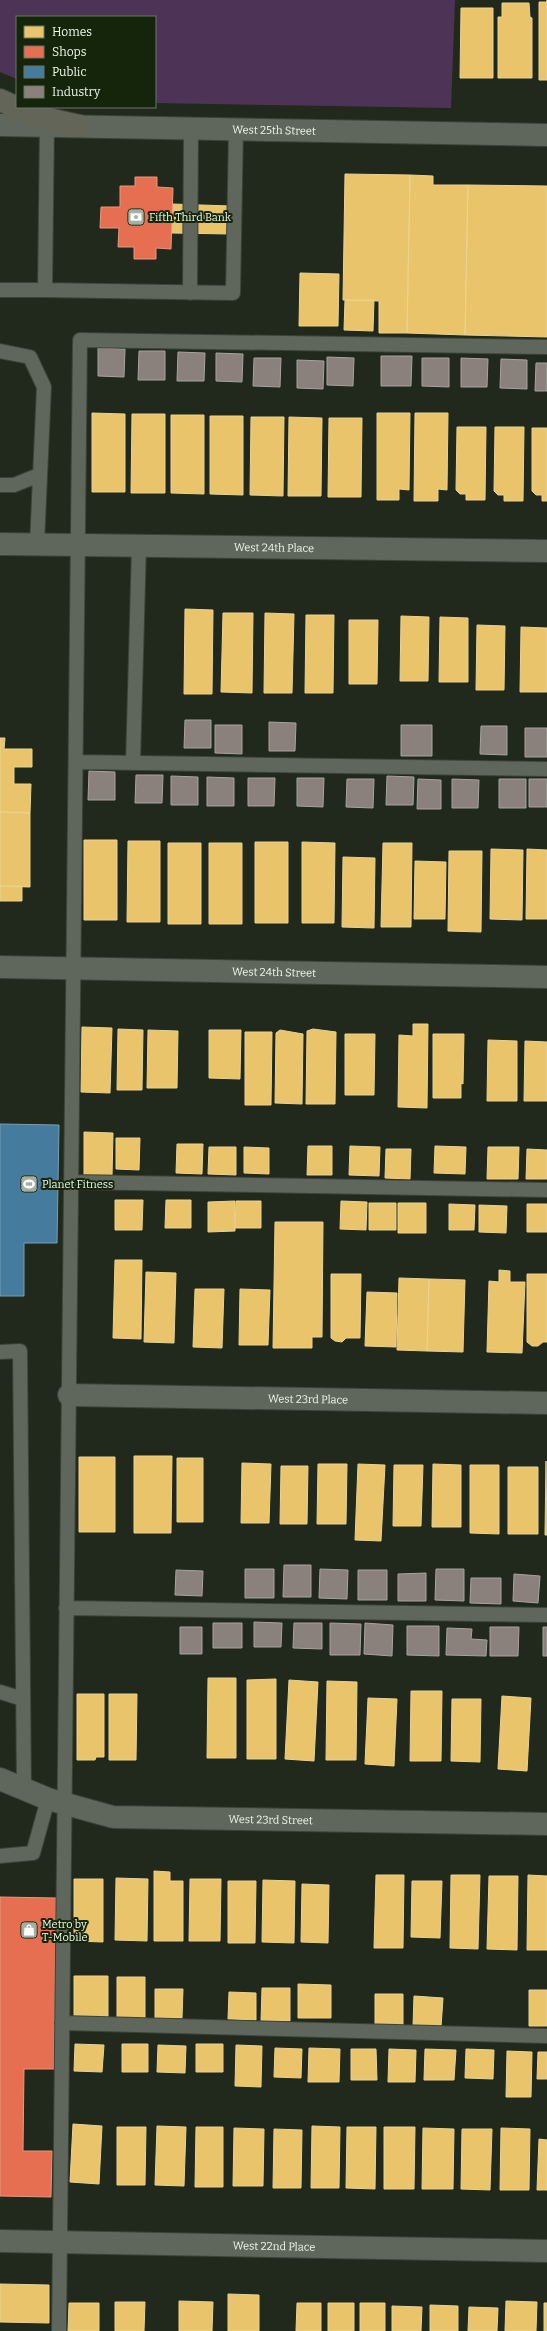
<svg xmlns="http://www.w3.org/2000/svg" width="547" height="2331" font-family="Bitter,serif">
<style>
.green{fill:#4d3457}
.homes{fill:#e9c46a;stroke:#ead390}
.shops{fill:#e76f51;stroke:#e8987e}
.public{fill:#457b9d;stroke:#77a0b3}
.industry{fill:#8a817c;stroke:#a7a49c}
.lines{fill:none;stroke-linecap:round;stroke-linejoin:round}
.service-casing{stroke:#3b4338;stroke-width:16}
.minor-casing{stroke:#3b4338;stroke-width:24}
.tertiary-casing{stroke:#3b4338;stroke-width:24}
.primary-casing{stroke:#3b4338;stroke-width:24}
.service{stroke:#5f665b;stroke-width:14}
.minor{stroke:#5f665b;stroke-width:22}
.tertiary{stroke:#5f665b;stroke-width:22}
.primary{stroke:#626558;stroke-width:22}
.labels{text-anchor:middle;stroke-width:4;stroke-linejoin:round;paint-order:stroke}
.street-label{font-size:11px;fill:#ecf7e7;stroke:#15250c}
.poi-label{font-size:11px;fill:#ecf7e7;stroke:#15250c;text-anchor:start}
</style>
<rect width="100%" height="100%" fill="#20291b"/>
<path class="green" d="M 0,0 L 455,0 L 451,108 L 155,103 L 155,17 L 17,17 L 17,79 L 0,72 Z"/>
<path class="homes" d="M 547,0 L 547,80 L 539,80 L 539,2 L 547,2 Z
M 502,3 L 529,3 L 530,17 L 532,18 L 532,78 L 498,78 L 498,17 L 502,17 Z
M 461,8 L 493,8 L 493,78 L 460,78 Z
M 345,174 L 410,175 L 407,333 L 379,333 L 379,301 L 343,300 Z
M 410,175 L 433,176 L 433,185 L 468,185 L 465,335 L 407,333 Z
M 468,185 L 547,186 L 547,337 L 465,335 Z
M 172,204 L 230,206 L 230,234 L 172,233 Z
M 300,273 L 339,274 L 338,326 L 299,326 Z
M 345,300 L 374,300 L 373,331 L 344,330 Z
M 92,413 L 125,414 L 125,492 L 92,492 Z
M 377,413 L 410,413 L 409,490 L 399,489 L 399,500 L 377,500 Z
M 415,413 L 448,413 L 447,490 L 438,489 L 438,501 L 414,501 Z
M 132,414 L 165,414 L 165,493 L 131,493 Z
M 171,415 L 204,415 L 204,494 L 171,493 Z
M 210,416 L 243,416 L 243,495 L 210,494 Z
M 251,417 L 284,417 L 283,496 L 250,495 Z
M 289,417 L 322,418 L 321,496 L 288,496 Z
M 329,418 L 362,418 L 361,497 L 328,497 Z
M 457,427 L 486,427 L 485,500 L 466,500 L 466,494 L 460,494 L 456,490 Z
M 495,427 L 524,427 L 523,501 L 504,501 L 504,495 L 498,495 L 494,491 Z
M 532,428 L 547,428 L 547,501 L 542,501 L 542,495 L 536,495 L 532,491 Z
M 185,609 L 213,610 L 212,694 L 184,694 Z
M 223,613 L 253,613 L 252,693 L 221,692 Z
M 265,613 L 294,614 L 292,693 L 264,693 Z
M 306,615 L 334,615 L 333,693 L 305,693 Z
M 401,616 L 429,617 L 428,681 L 400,681 Z
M 440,617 L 468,618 L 468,682 L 439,682 Z
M 349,620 L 378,620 L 377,684 L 349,684 Z
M 477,625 L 505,626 L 504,690 L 476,690 Z
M 521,627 L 547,628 L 547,692 L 520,692 Z
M 0,738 L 5,738 L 4,749 L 32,749 L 32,767 L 14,767 L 14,784 L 31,784 L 30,813 L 0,812 Z
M 0,812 L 30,813 L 30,887 L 0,886 Z
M 84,840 L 117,840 L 117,920 L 84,920 Z
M 128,841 L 160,841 L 160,922 L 127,922 Z
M 255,842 L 288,842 L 288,923 L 255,923 Z
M 302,842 L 335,843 L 334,923 L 302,923 Z
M 168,843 L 201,843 L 201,924 L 168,924 Z
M 209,843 L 242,843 L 242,924 L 209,924 Z
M 383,843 L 412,843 L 411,927 L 381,927 Z
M 491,849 L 523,850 L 522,920 L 490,919 Z
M 527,849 L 547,850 L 547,919 L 526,919 Z
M 449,851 L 482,851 L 481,932 L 448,931 Z
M 343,857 L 375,858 L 374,928 L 342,927 Z
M 415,861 L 446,862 L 445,919 L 414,919 Z
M 0,886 L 22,886 L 22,901 L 0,901 Z
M 413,1024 L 428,1024 L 427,1108 L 398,1107 L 399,1035 L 413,1036 Z
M 82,1027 L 112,1028 L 110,1093 L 81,1092 Z
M 118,1029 L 143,1030 L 142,1090 L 117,1090 Z
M 313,1029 L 336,1032 L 335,1104 L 306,1104 L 307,1031 Z
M 148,1030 L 178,1031 L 177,1088 L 147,1088 Z
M 209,1030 L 241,1030 L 240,1079 L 209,1078 Z
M 280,1030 L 303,1034 L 302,1104 L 275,1103 L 276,1033 Z
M 245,1032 L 272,1032 L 271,1105 L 245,1105 Z
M 345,1034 L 375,1034 L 374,1095 L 345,1095 Z
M 433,1034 L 464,1034 L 463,1084 L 461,1083 L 461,1098 L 433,1098 Z
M 488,1040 L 517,1041 L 517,1101 L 487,1101 Z
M 525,1041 L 547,1042 L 547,1101 L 524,1101 Z
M 84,1132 L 113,1133 L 112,1176 L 84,1175 Z
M 116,1138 L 140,1138 L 139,1170 L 116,1169 Z
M 177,1144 L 203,1144 L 202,1174 L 176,1173 Z
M 308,1146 L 332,1146 L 332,1175 L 307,1175 Z
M 350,1146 L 380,1147 L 379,1176 L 349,1175 Z
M 435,1146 L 466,1147 L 465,1174 L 434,1173 Z
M 209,1147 L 236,1147 L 236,1175 L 208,1174 Z
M 244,1147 L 269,1148 L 269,1174 L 244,1173 Z
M 488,1147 L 519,1147 L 518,1179 L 487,1179 Z
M 386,1149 L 411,1149 L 410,1179 L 385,1178 Z
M 527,1149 L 547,1150 L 547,1179 L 526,1179 Z
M 115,1200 L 143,1200 L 142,1230 L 115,1230 Z
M 166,1200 L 191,1200 L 191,1228 L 165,1228 Z
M 235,1201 L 235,1231 L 208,1232 L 208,1202 Z
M 236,1201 L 261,1201 L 261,1228 L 235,1228 Z
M 341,1201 L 367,1202 L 366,1230 L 340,1229 Z
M 369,1203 L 396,1203 L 396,1230 L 369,1230 Z
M 398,1203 L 426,1203 L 426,1233 L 398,1233 Z
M 449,1204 L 475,1205 L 474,1230 L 449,1230 Z
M 527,1204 L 547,1204 L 547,1232 L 527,1232 Z
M 479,1205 L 507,1206 L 506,1233 L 479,1232 Z
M 275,1222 L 323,1222 L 322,1337 L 312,1337 L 312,1348 L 273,1348 Z
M 115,1260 L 142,1260 L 141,1339 L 113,1338 Z
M 499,1270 L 510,1271 L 510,1282 L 525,1282 L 522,1353 L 487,1352 L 489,1281 L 499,1282 Z
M 146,1272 L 176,1273 L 174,1343 L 144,1342 Z
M 331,1274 L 361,1274 L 360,1338 L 346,1338 L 342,1342 L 335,1341 L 331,1338 Z
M 527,1274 L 547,1274 L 547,1342 L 543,1342 L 538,1346 L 532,1346 L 527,1342 Z
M 399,1278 L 429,1279 L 427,1351 L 397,1350 Z
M 429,1279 L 465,1280 L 463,1352 L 427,1351 Z
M 195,1289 L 224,1289 L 222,1348 L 193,1347 Z
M 240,1289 L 270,1290 L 268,1345 L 239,1345 Z
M 367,1292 L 397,1293 L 396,1347 L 365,1346 Z
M 134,1456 L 172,1456 L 171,1533 L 134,1533 Z
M 79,1457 L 115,1457 L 115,1532 L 79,1532 Z
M 177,1458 L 203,1458 L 203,1522 L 177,1522 Z
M 546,1461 L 547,1535 L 545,1535 Z
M 242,1463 L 271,1464 L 269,1523 L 241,1523 Z
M 318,1464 L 347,1464 L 346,1524 L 317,1524 Z
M 358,1464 L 385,1465 L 381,1541 L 355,1540 Z
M 433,1464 L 461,1465 L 461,1527 L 432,1527 Z
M 394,1465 L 423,1465 L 421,1526 L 393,1526 Z
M 470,1465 L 499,1465 L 499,1534 L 470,1533 Z
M 281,1466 L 308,1466 L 307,1524 L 280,1524 Z
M 508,1467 L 538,1467 L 538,1534 L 508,1534 Z
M 208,1678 L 236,1678 L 236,1758 L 207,1758 Z
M 276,1679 L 276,1759 L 247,1759 L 247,1680 Z
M 289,1680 L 318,1682 L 314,1761 L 285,1759 Z
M 327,1681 L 357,1682 L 356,1760 L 326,1760 Z
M 411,1691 L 442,1691 L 441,1761 L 410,1761 Z
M 77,1694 L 104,1694 L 104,1757 L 96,1757 L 95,1760 L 77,1760 Z
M 109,1694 L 137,1694 L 136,1760 L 109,1760 Z
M 502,1696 L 531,1698 L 527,1771 L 498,1769 Z
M 368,1698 L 397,1699 L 394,1766 L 365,1764 Z
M 452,1699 L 481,1699 L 480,1762 L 451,1761 Z
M 154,1871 L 170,1872 L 170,1881 L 183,1881 L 183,1941 L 154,1941 Z
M 376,1875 L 404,1875 L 403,1948 L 374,1948 Z
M 451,1875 L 480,1875 L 478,1949 L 450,1948 Z
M 528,1875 L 547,1876 L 547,1950 L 527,1950 Z
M 489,1876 L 518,1876 L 517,1950 L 487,1949 Z
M 116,1878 L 148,1879 L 147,1941 L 115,1940 Z
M 74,1879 L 103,1879 L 103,1942 L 74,1941 Z
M 190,1879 L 221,1879 L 220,1941 L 189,1941 Z
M 263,1880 L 295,1881 L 294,1943 L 262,1942 Z
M 228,1881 L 256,1881 L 255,1943 L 228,1943 Z
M 412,1881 L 442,1881 L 440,1938 L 411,1937 Z
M 302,1884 L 329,1885 L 328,1943 L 301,1942 Z
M 74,1976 L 108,1976 L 108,2022 L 74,2023 Z
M 117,1977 L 145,1977 L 145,2021 L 117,2021 Z
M 298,1984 L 331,1985 L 331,2018 L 298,2018 Z
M 262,1988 L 290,1988 L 290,2021 L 261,2021 Z
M 155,1989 L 183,1989 L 182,2018 L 155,2018 Z
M 529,1990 L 547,1990 L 547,2026 L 529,2026 Z
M 229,1992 L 256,1993 L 256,2020 L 228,2019 Z
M 375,1994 L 403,1994 L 403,2025 L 375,2025 Z
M 414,1996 L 443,1998 L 441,2027 L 413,2026 Z
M 75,2044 L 104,2045 L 102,2072 L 74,2071 Z
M 122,2044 L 148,2044 L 148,2072 L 122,2072 Z
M 196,2044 L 223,2044 L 223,2072 L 196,2072 Z
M 158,2045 L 186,2046 L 185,2073 L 157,2072 Z
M 236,2045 L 262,2046 L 261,2087 L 235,2086 Z
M 275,2048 L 302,2049 L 301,2078 L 274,2077 Z
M 309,2048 L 340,2049 L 339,2082 L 308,2082 Z
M 351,2049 L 376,2049 L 377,2080 L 351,2080 Z
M 389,2049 L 416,2050 L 415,2082 L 388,2082 Z
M 425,2049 L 456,2050 L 454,2080 L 424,2080 Z
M 466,2049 L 494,2050 L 493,2079 L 465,2078 Z
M 507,2051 L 532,2052 L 531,2097 L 506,2097 Z
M 538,2052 L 547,2052 L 547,2079 L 537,2079 Z
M 73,2124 L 102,2126 L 99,2184 L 70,2182 Z
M 157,2126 L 186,2127 L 184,2186 L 155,2185 Z
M 312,2126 L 340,2127 L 339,2188 L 311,2188 Z
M 117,2127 L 146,2127 L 145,2185 L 117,2185 Z
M 196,2127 L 223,2127 L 223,2187 L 195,2187 Z
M 347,2127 L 376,2127 L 375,2189 L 346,2188 Z
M 384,2127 L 415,2127 L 414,2189 L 384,2189 Z
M 234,2128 L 264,2129 L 263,2186 L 233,2186 Z
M 423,2128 L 454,2129 L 453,2189 L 422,2189 Z
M 501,2128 L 530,2129 L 529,2190 L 500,2190 Z
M 274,2129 L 302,2130 L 301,2188 L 273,2188 Z
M 462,2129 L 492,2129 L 490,2190 L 461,2189 Z
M 539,2139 L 547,2140 L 547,2190 L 537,2190 Z
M 0,2284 L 49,2285 L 49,2323 L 0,2322 Z
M 228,2294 L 259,2295 L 259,2331 L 228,2331 Z
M 179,2301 L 213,2302 L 212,2331 L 179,2331 Z
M 506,2301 L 537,2302 L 536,2331 L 505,2331 Z
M 115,2302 L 145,2302 L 144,2331 L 115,2331 Z
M 69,2303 L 99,2303 L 99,2331 L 68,2331 Z
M 297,2303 L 321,2303 L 321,2331 L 296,2331 Z
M 328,2303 L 354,2303 L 354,2331 L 328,2331 Z
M 360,2303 L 385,2303 L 385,2331 L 360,2331 Z
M 544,2303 L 547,2303 L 547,2331 L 544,2331 Z
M 430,2305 L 458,2306 L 458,2331 L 430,2331 Z
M 392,2306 L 422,2307 L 421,2331 L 392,2331 Z
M 469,2307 L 498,2308 L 497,2331 L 468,2331 Z"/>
<path class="shops" d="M 135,177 L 157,177 L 157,187 L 173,188 L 171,249 L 156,248 L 156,259 L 134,259 L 134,247 L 118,247 L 119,228 L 100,228 L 101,207 L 120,207 L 120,186 L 135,186 Z
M 0,1897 L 56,1898 L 54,2069 L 24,2069 L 23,2151 L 52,2151 L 51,2197 L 0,2196 Z"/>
<path class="public" d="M 0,1124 L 59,1125 L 57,1243 L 24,1243 L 24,1296 L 0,1296 Z"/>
<path class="industry" d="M 98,348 L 125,349 L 124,377 L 98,376 Z
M 139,351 L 165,351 L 165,380 L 138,380 Z
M 178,352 L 205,353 L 204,381 L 177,381 Z
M 216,353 L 243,354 L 242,382 L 216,381 Z
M 381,356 L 412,356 L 411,386 L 381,386 Z
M 327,357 L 354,358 L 353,386 L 327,385 Z
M 254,358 L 281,358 L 280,387 L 253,386 Z
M 422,358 L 449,358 L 449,387 L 422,386 Z
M 461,358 L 488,359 L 487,387 L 461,387 Z
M 501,359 L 527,360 L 527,389 L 500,388 Z
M 297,360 L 324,361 L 323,389 L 297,388 Z
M 536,363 L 547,363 L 547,391 L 535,391 Z
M 185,720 L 211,720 L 211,748 L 184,748 Z
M 269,722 L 296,723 L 295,751 L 269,751 Z
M 215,725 L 242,725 L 242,754 L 215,753 Z
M 401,725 L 432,725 L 432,756 L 401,756 Z
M 481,726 L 507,726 L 507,755 L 480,754 Z
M 525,728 L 547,728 L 547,757 L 525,757 Z
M 89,771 L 115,772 L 115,800 L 88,800 Z
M 136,775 L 163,775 L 162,803 L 135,803 Z
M 171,776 L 198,777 L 198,805 L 171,805 Z
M 387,776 L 414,777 L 413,805 L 386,805 Z
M 207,777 L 234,778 L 234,806 L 207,806 Z
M 248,778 L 275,778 L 274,806 L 248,806 Z
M 297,778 L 324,778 L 323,807 L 297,806 Z
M 347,779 L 374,779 L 373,808 L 346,807 Z
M 418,779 L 441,780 L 441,809 L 417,809 Z
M 452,779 L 479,780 L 478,808 L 452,808 Z
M 499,779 L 526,779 L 526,808 L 499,808 Z
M 529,779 L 547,779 L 547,807 L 529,807 Z
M 284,1565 L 311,1565 L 311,1597 L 283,1597 Z
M 245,1569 L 274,1569 L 274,1598 L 245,1598 Z
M 320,1569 L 348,1570 L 347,1599 L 319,1598 Z
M 436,1569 L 464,1569 L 464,1601 L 435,1600 Z
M 176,1570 L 203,1571 L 202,1596 L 175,1595 Z
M 358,1570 L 387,1570 L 387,1600 L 358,1600 Z
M 426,1573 L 426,1601 L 398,1601 L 398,1574 Z
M 514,1574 L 540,1576 L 538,1603 L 513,1601 Z
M 471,1578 L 501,1578 L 501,1604 L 470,1603 Z
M 254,1622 L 282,1623 L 281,1647 L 254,1647 Z
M 213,1623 L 242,1623 L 242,1648 L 213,1648 Z
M 294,1623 L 322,1623 L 322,1649 L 293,1648 Z
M 330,1623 L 361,1624 L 360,1655 L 330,1655 Z
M 365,1623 L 393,1625 L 392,1656 L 364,1654 Z
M 407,1626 L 439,1626 L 439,1656 L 407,1655 Z
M 180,1627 L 202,1627 L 202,1654 L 180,1654 Z
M 490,1627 L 519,1627 L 518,1656 L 490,1656 Z
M 543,1627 L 547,1627 L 547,1656 L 543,1656 Z
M 447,1628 L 472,1629 L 471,1639 L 487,1640 L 486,1656 L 446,1655 Z"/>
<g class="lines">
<defs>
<path id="service" d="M 0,290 L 45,290 L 47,125
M 45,290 L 233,293 L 236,129
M 190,293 L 191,128
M 0,351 L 30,357 L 44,387 L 37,544
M 0,485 L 14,485 L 39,475
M 76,762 L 547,769
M 133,763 L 139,546
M 71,1182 L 547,1190
M 0,1352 L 20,1351 L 24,1789
M 66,1608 L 547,1615
M 0,1692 L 23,1699
M 0,1856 L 33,1853 L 48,1799
M 62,2023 L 547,2036
M 59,2331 L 80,340 L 547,347"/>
<g id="minor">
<path id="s1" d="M 0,967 L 547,977"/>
<path id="s2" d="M 69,1395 L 547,1403"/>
<path id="s3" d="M 0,1779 L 48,1799 L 113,1817 L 547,1824"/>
<path id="s4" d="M 0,2241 L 547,2251"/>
</g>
<g id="tertiary">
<path id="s5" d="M 0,125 L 547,135"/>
<path id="s6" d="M 0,544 L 547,551"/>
</g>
<path id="primary" d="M 0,100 L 35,116 L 80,126"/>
</defs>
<use href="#service" class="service-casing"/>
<use href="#minor" class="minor-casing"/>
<use href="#tertiary" class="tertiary-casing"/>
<use href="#primary" class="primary-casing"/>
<use href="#service" class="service"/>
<use href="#minor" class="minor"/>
<use href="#tertiary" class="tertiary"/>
<use href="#primary" class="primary"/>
</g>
<defs>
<symbol id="bank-square" viewBox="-11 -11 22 22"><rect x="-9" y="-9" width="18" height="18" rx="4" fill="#a5afa0" stroke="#15250c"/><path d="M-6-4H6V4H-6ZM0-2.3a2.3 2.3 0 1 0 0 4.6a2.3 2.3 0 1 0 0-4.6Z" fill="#fff"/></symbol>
<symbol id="stadium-square" viewBox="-11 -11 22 22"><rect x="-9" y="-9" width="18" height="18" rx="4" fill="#a5afa0" stroke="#15250c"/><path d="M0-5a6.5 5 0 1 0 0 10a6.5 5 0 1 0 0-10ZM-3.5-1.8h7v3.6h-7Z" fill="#fff"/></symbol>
<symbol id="shop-square" viewBox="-11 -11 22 22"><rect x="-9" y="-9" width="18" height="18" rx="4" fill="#a5afa0" stroke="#15250c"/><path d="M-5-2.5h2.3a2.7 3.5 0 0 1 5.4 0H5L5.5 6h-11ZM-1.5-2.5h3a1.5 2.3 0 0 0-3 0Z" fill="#fff"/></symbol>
</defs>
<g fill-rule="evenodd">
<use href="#bank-square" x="126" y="207" width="20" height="20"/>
<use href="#stadium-square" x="19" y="1174" width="20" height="20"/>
<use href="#shop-square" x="19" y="1920" width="20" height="20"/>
</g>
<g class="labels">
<g class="street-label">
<text dy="4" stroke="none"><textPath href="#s5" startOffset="274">West 25th Street</textPath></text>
<text dy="4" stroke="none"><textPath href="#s6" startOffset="274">West 24th Place</textPath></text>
<text dy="4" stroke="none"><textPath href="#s1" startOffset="274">West 24th Street</textPath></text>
<text dy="4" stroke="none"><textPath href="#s2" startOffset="239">West 23rd Place</textPath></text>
<text dy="4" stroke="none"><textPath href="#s3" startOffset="277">West 23rd Street</textPath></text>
<text dy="4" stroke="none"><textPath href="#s4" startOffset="274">West 22nd Place</textPath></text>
</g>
<g class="poi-label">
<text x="149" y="221">Fifth Third Bank</text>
<text x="42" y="1188">Planet Fitness</text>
<text x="42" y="1928">Metro by<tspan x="42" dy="13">T-Mobile</tspan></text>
</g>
</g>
<rect x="16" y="16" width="140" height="92" fill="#15250c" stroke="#6b7964"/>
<rect x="24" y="26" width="20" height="12" fill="#e9c46a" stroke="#6b7964"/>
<text x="52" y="36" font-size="12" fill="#ecf7e7">Homes</text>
<rect x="24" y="46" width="20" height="12" fill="#e76f51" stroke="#6b7964"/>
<text x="52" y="56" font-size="12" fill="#ecf7e7">Shops</text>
<rect x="24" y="66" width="20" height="12" fill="#457b9d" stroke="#6b7964"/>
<text x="52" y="76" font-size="12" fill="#ecf7e7">Public</text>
<rect x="24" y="86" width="20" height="12" fill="#8a817c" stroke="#6b7964"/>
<text x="52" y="96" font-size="12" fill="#ecf7e7">Industry</text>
</svg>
